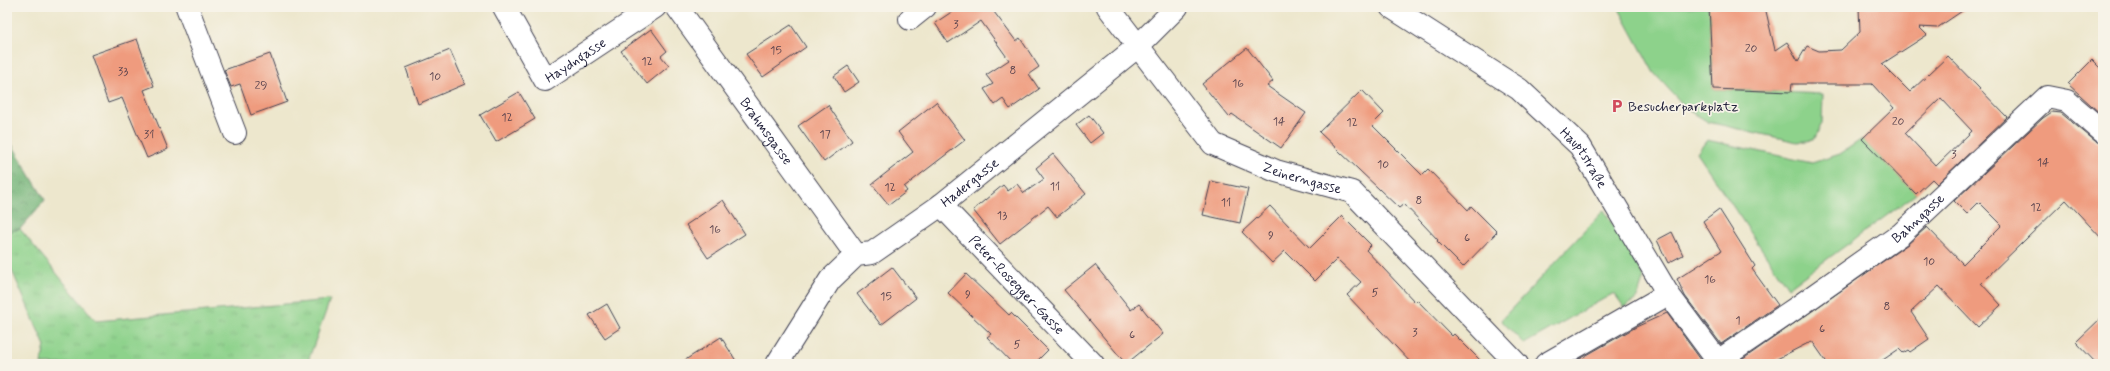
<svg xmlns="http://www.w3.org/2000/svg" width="2110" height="371" font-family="Mynerve,sans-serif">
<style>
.grass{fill:url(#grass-tufts);stroke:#587a63}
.forest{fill:url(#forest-crowns);stroke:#4a6b59}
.green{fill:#8dd28b;stroke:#587a63}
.building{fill:#ef9b7e;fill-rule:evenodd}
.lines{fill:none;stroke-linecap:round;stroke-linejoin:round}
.minor-casing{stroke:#404051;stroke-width:24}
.major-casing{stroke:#404051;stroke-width:24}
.minor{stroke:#fff;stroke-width:22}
.major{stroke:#fff;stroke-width:22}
.labels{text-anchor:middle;stroke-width:3.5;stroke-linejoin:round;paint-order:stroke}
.number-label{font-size:12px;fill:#55404c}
.street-label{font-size:14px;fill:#22223b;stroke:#f7f3e8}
.poi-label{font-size:14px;fill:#22223b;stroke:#f7f3e8;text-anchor:start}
</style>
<defs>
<pattern id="grass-tufts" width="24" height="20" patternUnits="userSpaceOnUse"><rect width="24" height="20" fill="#8dd28b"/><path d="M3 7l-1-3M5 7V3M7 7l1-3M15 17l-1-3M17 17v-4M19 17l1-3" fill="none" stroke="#79b479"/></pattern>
<pattern id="forest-crowns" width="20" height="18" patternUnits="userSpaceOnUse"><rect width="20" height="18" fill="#72b477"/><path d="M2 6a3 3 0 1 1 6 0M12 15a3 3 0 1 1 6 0" fill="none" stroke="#5d9263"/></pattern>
</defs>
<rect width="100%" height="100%" fill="#f7f3e8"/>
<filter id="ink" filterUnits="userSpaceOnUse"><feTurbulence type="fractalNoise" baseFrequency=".025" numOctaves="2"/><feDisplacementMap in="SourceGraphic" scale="8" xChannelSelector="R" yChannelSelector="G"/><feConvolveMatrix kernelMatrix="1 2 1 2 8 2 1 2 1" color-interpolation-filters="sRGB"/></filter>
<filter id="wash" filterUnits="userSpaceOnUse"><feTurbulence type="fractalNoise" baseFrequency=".012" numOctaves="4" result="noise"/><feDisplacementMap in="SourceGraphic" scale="16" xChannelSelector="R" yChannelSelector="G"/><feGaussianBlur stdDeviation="0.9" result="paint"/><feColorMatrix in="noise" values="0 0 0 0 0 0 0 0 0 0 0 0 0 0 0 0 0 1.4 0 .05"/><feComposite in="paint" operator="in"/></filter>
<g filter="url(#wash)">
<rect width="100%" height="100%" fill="#ede7cd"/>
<path class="grass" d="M 20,229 L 96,321 L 330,300 L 307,364 L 41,364 L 45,346 L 9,264 L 7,264 L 7,232 Z"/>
<path class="forest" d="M 7,136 L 45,200 L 20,229 L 7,232 Z"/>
<path class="green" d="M 1618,7 L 1709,7 L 1713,89 L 1823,94 L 1822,123 L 1814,140 L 1797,142 L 1708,122 L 1687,109 L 1654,73 Z
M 1862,139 L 1916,194 L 1788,288 L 1697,153 L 1707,140 L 1812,163 L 1840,154 Z
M 1604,210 L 1644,277 L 1637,299 L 1624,307 L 1614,293 L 1524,344 L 1501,320 Z"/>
<g id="blocks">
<path class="building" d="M 959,7 L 1001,7 L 994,12 L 1016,41 L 1020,38 L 1039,67 L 1029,74 L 1039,89 L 1010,109 L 1003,99 L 995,105 L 984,89 L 993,84 L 986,75 L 1009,60 L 981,21 L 948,43 L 935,23 Z
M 1709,7 L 1765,7 L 1775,50 L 1787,42 L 1798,61 L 1807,46 L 1819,51 L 1841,50 L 1860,32 L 1859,7 L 1968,7 L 1937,28 L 1919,27 L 1927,35 L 1882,64 L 1910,92 L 1948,56 L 2007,117 L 1937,184 L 1932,179 L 1916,194 L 1862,139 L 1894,108 L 1872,84 L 1792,84 L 1791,92 L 1713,89 ZM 1941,98 L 1972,131 L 1936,166 L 1905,133 Z
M 791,25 L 806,47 L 763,77 L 746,54 Z
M 651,29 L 667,51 L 661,56 L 669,66 L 647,84 L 621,51 Z
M 137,39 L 154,86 L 144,90 L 168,149 L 147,158 L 122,98 L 108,103 L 91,55 Z
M 1247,48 L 1273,81 L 1267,86 L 1306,113 L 1281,148 L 1232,114 L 1229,117 L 1202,84 Z
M 450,50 L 465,84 L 418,104 L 406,68 Z
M 270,54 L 287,102 L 251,115 L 240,84 L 231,87 L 224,70 Z
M 2092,60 L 2103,71 L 2103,116 L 2068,84 Z
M 848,66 L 859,82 L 844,92 L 834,76 Z
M 1362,90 L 1384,113 L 1372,125 L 1422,175 L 1428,169 L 1468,210 L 1471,206 L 1497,232 L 1463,267 L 1437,241 L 1438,240 L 1404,204 L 1399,208 L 1319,132 Z
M 519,92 L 535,119 L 496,142 L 480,115 Z
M 936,102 L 965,140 L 904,187 L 907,191 L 889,205 L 872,184 L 913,152 L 898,132 Z
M 828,105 L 852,141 L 824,162 L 798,126 Z
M 2052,112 L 2061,113 L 2095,141 L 2103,144 L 2103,240 L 2066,200 L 1981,283 L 2001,305 L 1978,327 L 1939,286 L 1911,312 L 1929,339 L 1910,352 L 1908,350 L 1903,353 L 1899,349 L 1877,364 L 1828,364 L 1812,341 L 1777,359 L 1780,364 L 1736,364 L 1908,244 L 1927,227 L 1963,264 L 2002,225 L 1979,202 L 1967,214 L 1954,201 L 2043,118 Z
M 1089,115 L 1103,133 L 1090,143 L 1076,125 Z
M 1053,154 L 1086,194 L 1057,217 L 1048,206 L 1000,244 L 973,210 L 1003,185 L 1008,191 L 1017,184 L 1024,193 L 1044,179 L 1036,168 Z
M 1211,181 L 1248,189 L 1240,223 L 1203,215 Z
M 723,200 L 745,234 L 708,258 L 686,225 Z
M 1270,206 L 1310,248 L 1342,216 L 1371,245 L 1366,250 L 1415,302 L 1417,300 L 1452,336 L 1454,334 L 1484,364 L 1412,364 L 1347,295 L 1361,282 L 1337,259 L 1315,281 L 1285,251 L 1272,263 L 1242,232 Z
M 1719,209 L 1755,266 L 1752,269 L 1778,305 L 1721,344 L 1685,296 L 1677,279 L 1721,251 L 1703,221 Z
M 1672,232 L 1683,255 L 1668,263 L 1657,240 Z
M 1095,265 L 1131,310 L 1139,304 L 1163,334 L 1126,364 L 1064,290 Z
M 892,267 L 916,298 L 881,325 L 857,294 Z
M 966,274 L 1009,315 L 1011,313 L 1048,350 L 1034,364 L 1013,364 L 987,337 L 991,334 L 948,293 Z
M 607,304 L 620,328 L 605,338 L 589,315 Z
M 1667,313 L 1704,364 L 1571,364 L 1636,327 Z
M 2103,316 L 2103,364 L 2097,364 L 2076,342 Z
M 721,337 L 738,364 L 679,364 Z"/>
</g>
</g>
<g filter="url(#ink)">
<use href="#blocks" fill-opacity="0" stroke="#404051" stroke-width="1"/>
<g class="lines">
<defs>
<g id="minor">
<path d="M 187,7 L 235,133"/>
<path id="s1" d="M 504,7 L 545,80 L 655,7"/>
<path id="s2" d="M 677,7 L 856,255"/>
<path id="s3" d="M 1108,7 L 1213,144 L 1276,171 L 1352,192 L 1517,364"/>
<path d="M 910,19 L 925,7"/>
<path id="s4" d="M 941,205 L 1093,364"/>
<path id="s5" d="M 1718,361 L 1799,306 L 1901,234 L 2047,97 L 2067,101 L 2103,132"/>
<path id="s6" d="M 777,364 L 830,280 L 856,255 L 872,253 L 941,205 L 1137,47 L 1177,7"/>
<path d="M 1546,364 L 1668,294"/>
</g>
<g id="major">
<path id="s7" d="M 1391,7 L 1519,89 L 1580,146 L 1668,294 L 1720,364"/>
</g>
</defs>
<use href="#minor" class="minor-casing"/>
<use href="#major" class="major-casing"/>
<use href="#minor" class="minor"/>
<use href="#major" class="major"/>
</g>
</g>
<defs>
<symbol id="parking-bare" viewBox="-9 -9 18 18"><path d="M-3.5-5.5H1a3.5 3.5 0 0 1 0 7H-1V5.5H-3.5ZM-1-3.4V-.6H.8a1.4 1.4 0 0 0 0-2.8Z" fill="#d1495b" stroke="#f7f3e8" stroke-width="2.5" paint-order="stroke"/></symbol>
</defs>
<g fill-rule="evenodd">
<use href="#parking-bare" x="1607" y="96" width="20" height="20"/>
</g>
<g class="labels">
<g class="number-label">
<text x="956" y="28">3</text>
<text x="1751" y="52">20</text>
<text x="776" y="54">15</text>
<text x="647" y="65">12</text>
<text x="1013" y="74">8</text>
<text x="123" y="75">33</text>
<text x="435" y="80">10</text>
<text x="1238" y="87">16</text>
<text x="261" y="89">29</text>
<text x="507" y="121">12</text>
<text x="1279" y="125">14</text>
<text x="1898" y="125">20</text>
<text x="1352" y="126">12</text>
<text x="149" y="138">31</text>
<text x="825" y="138">17</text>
<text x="1954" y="158">3</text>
<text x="2043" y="166">14</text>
<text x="1383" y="168">10</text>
<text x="1055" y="190">11</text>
<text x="890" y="191">12</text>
<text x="1419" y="204">8</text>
<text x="1226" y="206">11</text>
<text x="2036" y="211">12</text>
<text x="1002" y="219">13</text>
<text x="715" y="233">16</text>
<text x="1271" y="239">9</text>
<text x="1467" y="241">6</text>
<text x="1929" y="265">10</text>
<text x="1710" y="283">16</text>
<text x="1375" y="296">5</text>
<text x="968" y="298">9</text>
<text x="886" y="300">15</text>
<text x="1887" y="310">8</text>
<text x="1738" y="324">1</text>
<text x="1822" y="332">6</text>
<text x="1415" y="336">3</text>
<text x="1132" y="338">6</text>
<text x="1017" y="348">5</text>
</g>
<g class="street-label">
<text dy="5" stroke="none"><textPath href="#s1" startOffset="120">Haydngasse</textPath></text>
<text dy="5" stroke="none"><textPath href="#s2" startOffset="153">Brahmsgasse</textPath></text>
<text dy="5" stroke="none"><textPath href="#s7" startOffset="247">Hauptstraße</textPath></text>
<text dy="5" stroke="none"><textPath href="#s3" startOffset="268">Zeinerngasse</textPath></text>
<text dy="5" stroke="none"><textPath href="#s6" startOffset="272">Hadergasse</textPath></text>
<text dy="5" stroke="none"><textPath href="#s5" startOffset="246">Bahngasse</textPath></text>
<text dy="5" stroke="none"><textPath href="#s4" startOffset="110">Peter-Rosegger-Gasse</textPath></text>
</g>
<g class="poi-label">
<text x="1628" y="111">Besucherparkplatz</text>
</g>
</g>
<rect width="2110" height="371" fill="none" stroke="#f7f3e8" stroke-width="24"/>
</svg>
